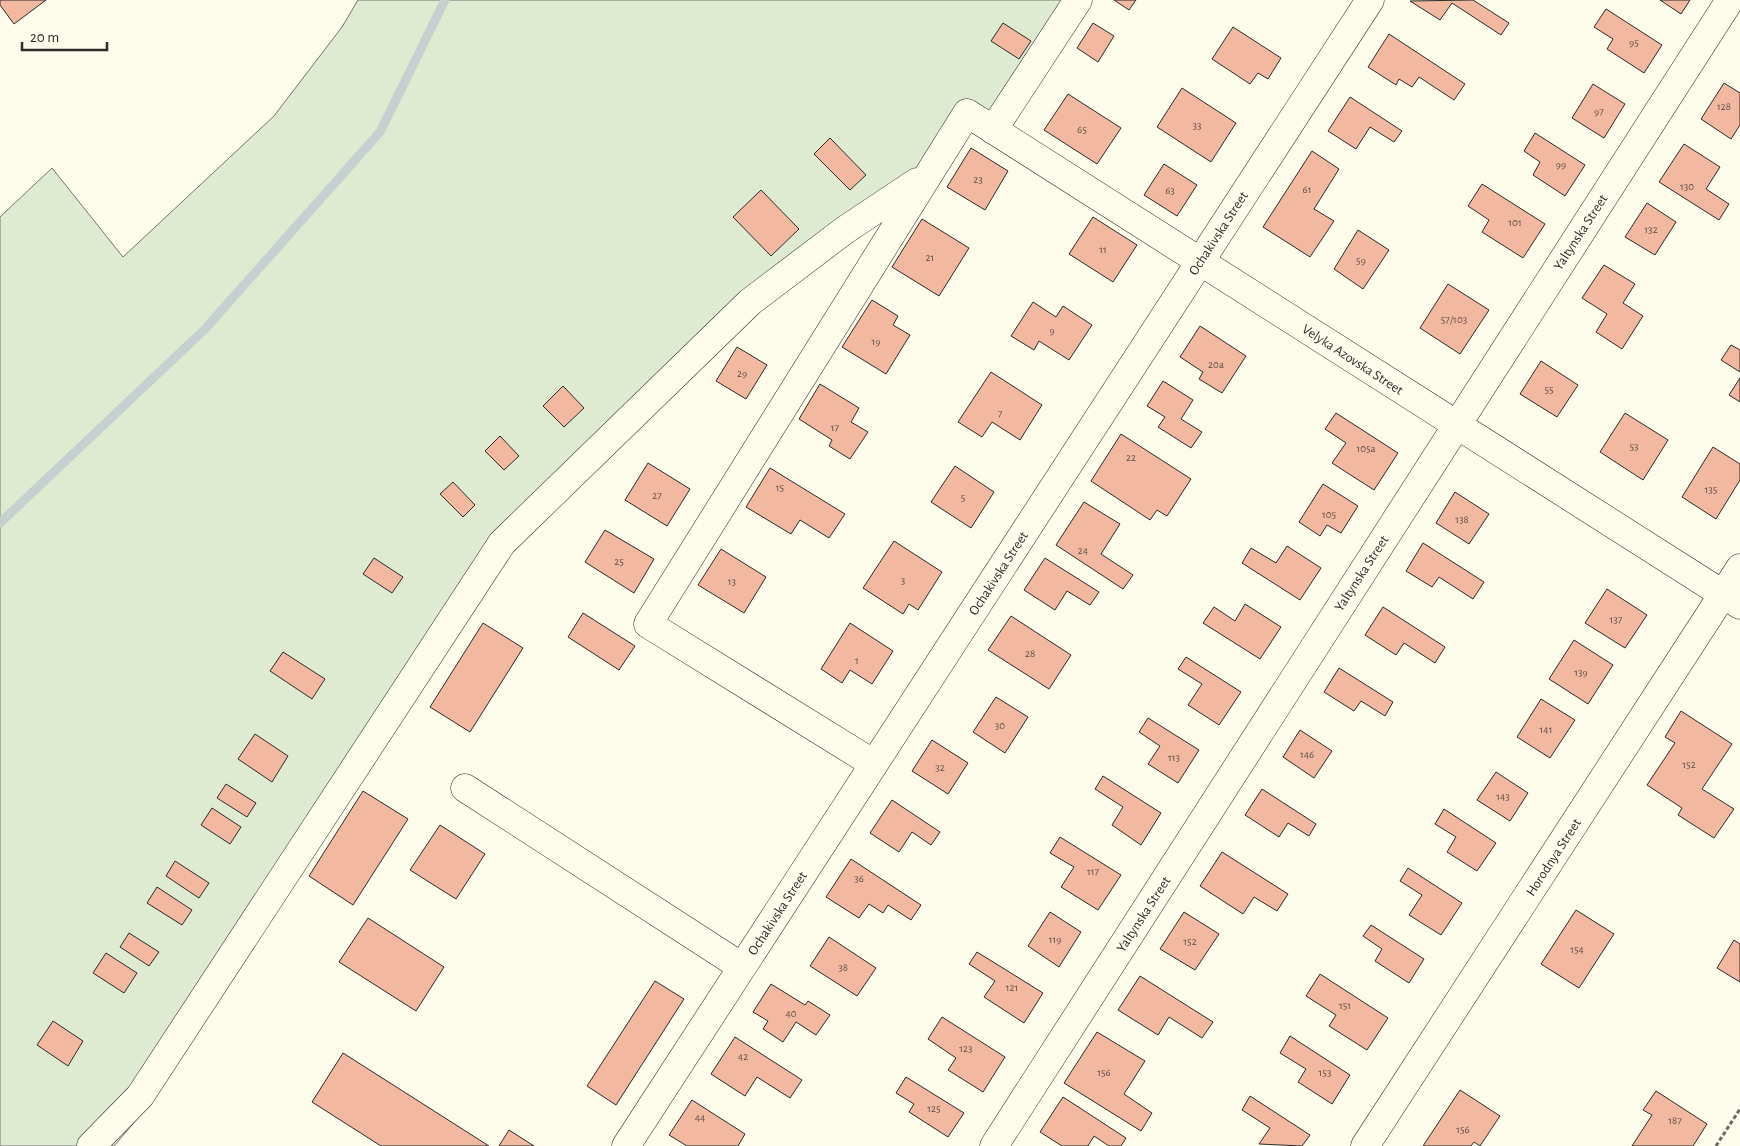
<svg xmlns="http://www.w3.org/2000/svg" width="1740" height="1146" font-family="'Alegreya Sans',sans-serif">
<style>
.green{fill:#deebd1;stroke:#74746e}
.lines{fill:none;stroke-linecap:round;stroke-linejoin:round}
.stream{stroke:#c7d0d0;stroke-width:9}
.building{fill:#f2b8a0;stroke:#2b2b2b}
.minor-casing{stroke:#2b2b2b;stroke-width:29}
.path{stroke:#6a6964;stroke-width:3;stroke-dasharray:4 2.5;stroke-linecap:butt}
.minor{stroke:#fdfbea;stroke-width:28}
.labels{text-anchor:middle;stroke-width:4;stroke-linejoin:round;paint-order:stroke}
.number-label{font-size:11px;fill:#5d4e48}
.street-label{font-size:14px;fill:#2b2b2b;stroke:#fdfbea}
</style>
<rect width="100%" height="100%" fill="#fdfbea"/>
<path class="green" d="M 358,0 L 1067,0 L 990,119 L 966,103 L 895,211 L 758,310 L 508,555 L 150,1104 L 114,1146 L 0,1146 L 0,217 L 52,168 L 123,257 L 274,116 L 342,27 Z"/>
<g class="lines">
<path class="stream" d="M 0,523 L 205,329 L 380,132 L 445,0"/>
</g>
<path class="building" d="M 0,0 L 46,0 L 14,24 L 0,5 Z
M 1114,0 L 1136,0 L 1129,10 Z
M 1473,0 L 1509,23 L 1501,35 L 1452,3 L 1440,20 L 1410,1 Z
M 1660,0 L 1690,0 L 1681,14 Z
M 1606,9 L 1662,45 L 1644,73 L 1607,49 L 1613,39 L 1594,27 Z
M 1003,23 L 1031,41 L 1019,59 L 991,41 Z
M 1093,23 L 1114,36 L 1098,62 L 1077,48 Z
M 1233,27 L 1281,58 L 1268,79 L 1258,73 L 1250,84 L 1212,59 Z
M 1389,34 L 1465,84 L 1454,100 L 1419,77 L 1412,87 L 1399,79 L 1396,85 L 1368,67 Z
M 1724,83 L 1740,93 L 1740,125 L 1731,139 L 1701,119 Z
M 1593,84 L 1625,104 L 1604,138 L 1572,118 Z
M 1182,88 L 1236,123 L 1211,162 L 1157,127 Z
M 1068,94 L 1121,128 L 1097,164 L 1044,130 Z
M 1350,97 L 1402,131 L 1394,142 L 1370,127 L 1356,149 L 1328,131 Z
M 1535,133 L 1585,165 L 1565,196 L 1533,175 L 1540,162 L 1524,151 Z
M 830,138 L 866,175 L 850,190 L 814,154 Z
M 1684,144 L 1720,167 L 1706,189 L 1729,204 L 1719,220 L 1659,182 Z
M 971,148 L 1008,171 L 985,210 L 947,187 Z
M 1312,151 L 1339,169 L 1314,209 L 1334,221 L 1310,257 L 1263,227 Z
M 1164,164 L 1197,185 L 1177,216 L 1144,195 Z
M 1482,184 L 1545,224 L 1523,258 L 1482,232 L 1489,220 L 1468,206 Z
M 761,190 L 799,229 L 771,256 L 733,217 Z
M 1647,203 L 1676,222 L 1655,255 L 1625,237 Z
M 1093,217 L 1137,245 L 1113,282 L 1069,254 Z
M 922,219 L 969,248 L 939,296 L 892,267 Z
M 1358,230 L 1389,250 L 1363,289 L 1334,269 Z
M 1604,265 L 1635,284 L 1623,303 L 1643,316 L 1622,349 L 1596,332 L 1607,314 L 1582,298 Z
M 1448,284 L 1489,310 L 1460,354 L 1420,328 Z
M 872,300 L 898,316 L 893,325 L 910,335 L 886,374 L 842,347 Z
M 1033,302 L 1056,317 L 1063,306 L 1092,325 L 1069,360 L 1039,341 L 1034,350 L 1011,336 Z
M 1200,326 L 1246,356 L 1222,393 L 1199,379 L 1203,372 L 1180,357 Z
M 1731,345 L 1740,350 L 1740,372 L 1721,360 Z
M 737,347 L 767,365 L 746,399 L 716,381 Z
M 1541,361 L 1578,385 L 1557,417 L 1520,394 Z
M 991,372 L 1042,405 L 1020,440 L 992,422 L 982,437 L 958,422 Z
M 1740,378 L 1740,402 L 1729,395 Z
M 1163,381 L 1193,400 L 1181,419 L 1202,432 L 1191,448 L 1158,427 L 1165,417 L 1147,406 Z
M 820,384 L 859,408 L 851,422 L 868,432 L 850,459 L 829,446 L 832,440 L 799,419 Z
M 563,386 L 584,408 L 564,427 L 543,406 Z
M 1336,413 L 1398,453 L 1374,490 L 1332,463 L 1346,443 L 1325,429 Z
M 1625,413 L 1668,440 L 1643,480 L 1600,452 Z
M 1121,434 L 1191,479 L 1167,516 L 1157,510 L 1150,520 L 1091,481 Z
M 500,436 L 519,456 L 504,470 L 485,451 Z
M 1713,447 L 1740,464 L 1740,480 L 1716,519 L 1682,497 Z
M 648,463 L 690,489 L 667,526 L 625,500 Z
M 955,466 L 994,492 L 971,528 L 931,502 Z
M 770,468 L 845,514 L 829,538 L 800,520 L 791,534 L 746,507 Z
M 453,482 L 475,505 L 463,517 L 440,494 Z
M 1323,484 L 1358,506 L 1341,533 L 1327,525 L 1320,536 L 1299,522 Z
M 1455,492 L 1489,514 L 1469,544 L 1436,523 Z
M 1084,502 L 1120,524 L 1101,554 L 1133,575 L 1123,589 L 1056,545 Z
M 605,530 L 654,559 L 634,593 L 585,562 Z
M 894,541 L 942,572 L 918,610 L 909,604 L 903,614 L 863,588 Z
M 1423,543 L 1484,582 L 1473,599 L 1439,577 L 1432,587 L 1406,571 Z
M 1287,546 L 1321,568 L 1300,600 L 1242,563 L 1251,548 L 1276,563 Z
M 721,549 L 766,577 L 744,613 L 698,585 Z
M 374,558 L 403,577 L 392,593 L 363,574 Z
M 1045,558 L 1099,592 L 1090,605 L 1067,591 L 1055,610 L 1024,590 Z
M 1607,589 L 1647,615 L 1625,648 L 1585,623 Z
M 1245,604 L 1281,627 L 1260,659 L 1203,623 L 1214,607 L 1235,621 Z
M 1383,607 L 1445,647 L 1435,663 L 1404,643 L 1396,655 L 1365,635 Z
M 583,613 L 635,646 L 619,670 L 568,637 Z
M 1011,616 L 1071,655 L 1049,689 L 988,650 Z
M 483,623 L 523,648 L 470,732 L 430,707 Z
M 850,623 L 893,651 L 872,684 L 850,670 L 842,683 L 821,669 Z
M 1574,640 L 1613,665 L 1588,704 L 1549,679 Z
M 283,652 L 325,679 L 312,699 L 270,671 Z
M 1186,657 L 1241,692 L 1219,725 L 1188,705 L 1202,684 L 1178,669 Z
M 1339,668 L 1393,702 L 1385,716 L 1361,701 L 1354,711 L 1324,692 Z
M 996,697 L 1028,717 L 1005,753 L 973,732 Z
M 1541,699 L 1575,720 L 1550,758 L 1517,737 Z
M 1681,711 L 1732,744 L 1702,789 L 1734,809 L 1714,838 L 1678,815 L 1682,808 L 1647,785 L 1675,743 L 1665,737 Z
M 1148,718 L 1199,750 L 1178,783 L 1148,764 L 1160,746 L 1139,732 Z
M 1300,730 L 1332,751 L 1314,778 L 1283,757 Z
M 255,734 L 288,756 L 272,782 L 238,759 Z
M 932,740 L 968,763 L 948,794 L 912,771 Z
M 1496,772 L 1528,793 L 1510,821 L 1477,800 Z
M 1103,776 L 1161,813 L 1141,845 L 1112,825 L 1123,807 L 1095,789 Z
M 226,784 L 256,803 L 247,817 L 217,798 Z
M 1262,789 L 1316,824 L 1309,836 L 1288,823 L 1279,837 L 1245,815 Z
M 363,791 L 408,819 L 353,905 L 309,876 Z
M 892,800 L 940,832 L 931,845 L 912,832 L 899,852 L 870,833 Z
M 212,808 L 241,827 L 230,844 L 201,825 Z
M 1444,809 L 1496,843 L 1477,871 L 1447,852 L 1456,837 L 1435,824 Z
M 440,825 L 485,854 L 456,899 L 410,870 Z
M 1060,837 L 1121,875 L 1098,910 L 1061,887 L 1074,867 L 1050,853 Z
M 1222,852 L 1288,894 L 1277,911 L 1254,897 L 1243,914 L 1200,886 Z
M 851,859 L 921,905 L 911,920 L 888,905 L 883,913 L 869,904 L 859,918 L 826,897 Z
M 175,861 L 209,883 L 199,898 L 166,876 Z
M 1408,868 L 1462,903 L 1441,935 L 1409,915 L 1422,895 L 1400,881 Z
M 157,887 L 192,910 L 182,925 L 147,903 Z
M 1576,910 L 1614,934 L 1579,988 L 1541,964 Z
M 1050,912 L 1081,932 L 1059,967 L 1028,946 Z
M 1184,912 L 1219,934 L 1195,970 L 1160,949 Z
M 368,918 L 444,967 L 416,1011 L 339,962 Z
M 1371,925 L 1424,959 L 1409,983 L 1375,961 L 1382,949 L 1363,936 Z
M 129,933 L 159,952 L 149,966 L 120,947 Z
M 829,937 L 876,968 L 857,996 L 810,966 Z
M 1734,940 L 1740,944 L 1740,982 L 1717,968 Z
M 977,952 L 1043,993 L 1024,1023 L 984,997 L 995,981 L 969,964 Z
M 106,953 L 137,973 L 124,993 L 93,973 Z
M 1320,974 L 1388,1018 L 1367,1050 L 1329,1026 L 1336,1015 L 1306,996 Z
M 1140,976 L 1213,1022 L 1202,1038 L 1169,1017 L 1158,1035 L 1118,1010 Z
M 655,981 L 684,999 L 616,1105 L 587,1086 Z
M 771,984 L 805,1005 L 808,1001 L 830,1015 L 816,1035 L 796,1022 L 783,1042 L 763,1029 L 768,1021 L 753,1012 Z
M 942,1017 L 1005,1057 L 983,1092 L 948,1070 L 956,1058 L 928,1039 Z
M 53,1021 L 83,1041 L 68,1066 L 37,1045 Z
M 1097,1032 L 1145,1061 L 1124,1094 L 1152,1113 L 1141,1131 L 1064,1083 Z
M 1290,1036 L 1350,1075 L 1332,1104 L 1298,1082 L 1306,1069 L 1280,1053 Z
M 735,1037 L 802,1080 L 790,1098 L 757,1077 L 745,1096 L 711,1074 Z
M 343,1053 L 489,1146 L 381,1146 L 312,1102 Z
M 906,1077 L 964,1113 L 948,1137 L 909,1112 L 914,1104 L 896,1093 Z
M 1460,1090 L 1500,1116 L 1480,1146 L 1474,1142 L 1471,1146 L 1423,1146 Z
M 1656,1091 L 1707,1124 L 1693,1146 L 1632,1146 L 1652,1115 L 1643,1110 Z
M 1250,1096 L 1310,1135 L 1302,1146 L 1259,1144 L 1270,1128 L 1242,1110 Z
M 1063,1097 L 1126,1138 L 1121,1146 L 1109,1146 L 1094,1136 L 1088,1146 L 1062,1146 L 1040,1132 Z
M 692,1100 L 745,1134 L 738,1146 L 687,1146 L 669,1135 Z
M 509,1130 L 534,1146 L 499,1146 Z"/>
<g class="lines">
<defs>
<path id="minor" d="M 993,130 L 1078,0
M 874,764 L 648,624 L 967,113 L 1740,605
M 465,788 L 742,967
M 91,1146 L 140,1096 L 502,543 L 750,302 L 845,230 L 917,182
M 626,1146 L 1370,0
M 994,1146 L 1730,0
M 1365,1146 L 1740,568"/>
</defs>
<use href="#minor" class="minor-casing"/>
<path class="path" d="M 1716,1146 L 1740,1109"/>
<use href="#minor" class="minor"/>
</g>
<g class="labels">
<g class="number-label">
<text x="1634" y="46">95</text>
<text x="1724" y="110">128</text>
<text x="1599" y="115">97</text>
<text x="1197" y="129">33</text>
<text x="1082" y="133">65</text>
<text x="1561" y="168">99</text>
<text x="978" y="183">23</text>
<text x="1687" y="190">130</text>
<text x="1307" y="193">61</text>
<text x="1170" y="194">63</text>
<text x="1515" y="226">101</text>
<text x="1651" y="233">132</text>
<text x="1103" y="253">11</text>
<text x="930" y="261">21</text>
<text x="1361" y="264">59</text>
<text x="1454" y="323">57/103</text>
<text x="1052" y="334">9</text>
<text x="876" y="345">19</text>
<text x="1216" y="368">20а</text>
<text x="742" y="377">29</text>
<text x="1549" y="393">55</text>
<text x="1000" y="417">7</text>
<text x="835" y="431">17</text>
<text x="1634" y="450">53</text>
<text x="1366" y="452">105а</text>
<text x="1131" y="461">22</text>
<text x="780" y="491">15</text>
<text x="1711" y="493">135</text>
<text x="657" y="499">27</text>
<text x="963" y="501">5</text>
<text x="1329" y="518">105</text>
<text x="1462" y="523">138</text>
<text x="1083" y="554">24</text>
<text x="619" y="565">25</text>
<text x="903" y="584">3</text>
<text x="732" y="585">13</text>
<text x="1616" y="623">137</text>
<text x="1030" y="657">28</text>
<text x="857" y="664">1</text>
<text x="1581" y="676">139</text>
<text x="1000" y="729">30</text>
<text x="1546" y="733">141</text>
<text x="1307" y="758">146</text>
<text x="1174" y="761">113</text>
<text x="1689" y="768">152</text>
<text x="940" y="771">32</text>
<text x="1503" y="800">143</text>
<text x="1093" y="875">117</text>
<text x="859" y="882">36</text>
<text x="1055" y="943">119</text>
<text x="1190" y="945">152</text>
<text x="1577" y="953">154</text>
<text x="843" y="971">38</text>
<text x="1012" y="991">121</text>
<text x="1345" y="1009">151</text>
<text x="791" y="1017">40</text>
<text x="966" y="1052">123</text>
<text x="743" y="1060">42</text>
<text x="1104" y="1076">156</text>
<text x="1325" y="1076">153</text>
<text x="934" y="1112">125</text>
<text x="700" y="1121">44</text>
<text x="1675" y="1124">187</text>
<text x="1463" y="1133">156</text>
</g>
<g class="street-label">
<text transform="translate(1580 232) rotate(-57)" y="5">Yaltynska Street</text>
<text transform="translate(1218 233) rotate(-57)" y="5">Ochakivska Street</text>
<text transform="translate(1353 359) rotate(33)" y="5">Velyka Azovska Street</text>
<text transform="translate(998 573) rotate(-57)" y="5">Ochakivska Street</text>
<text transform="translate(1361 573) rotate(-57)" y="5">Yaltynska Street</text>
<text transform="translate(1553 857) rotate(-57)" y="5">Horodnya Street</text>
<text transform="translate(777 913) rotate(-57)" y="5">Ochakivska Street</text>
<text transform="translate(1143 914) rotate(-57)" y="5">Yaltynska Street</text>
</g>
</g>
<path d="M22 42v8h85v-8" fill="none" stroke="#2b2b2b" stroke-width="2.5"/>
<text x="30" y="42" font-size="15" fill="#2b2b2b" stroke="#fdfbea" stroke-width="4" paint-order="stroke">20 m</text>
</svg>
